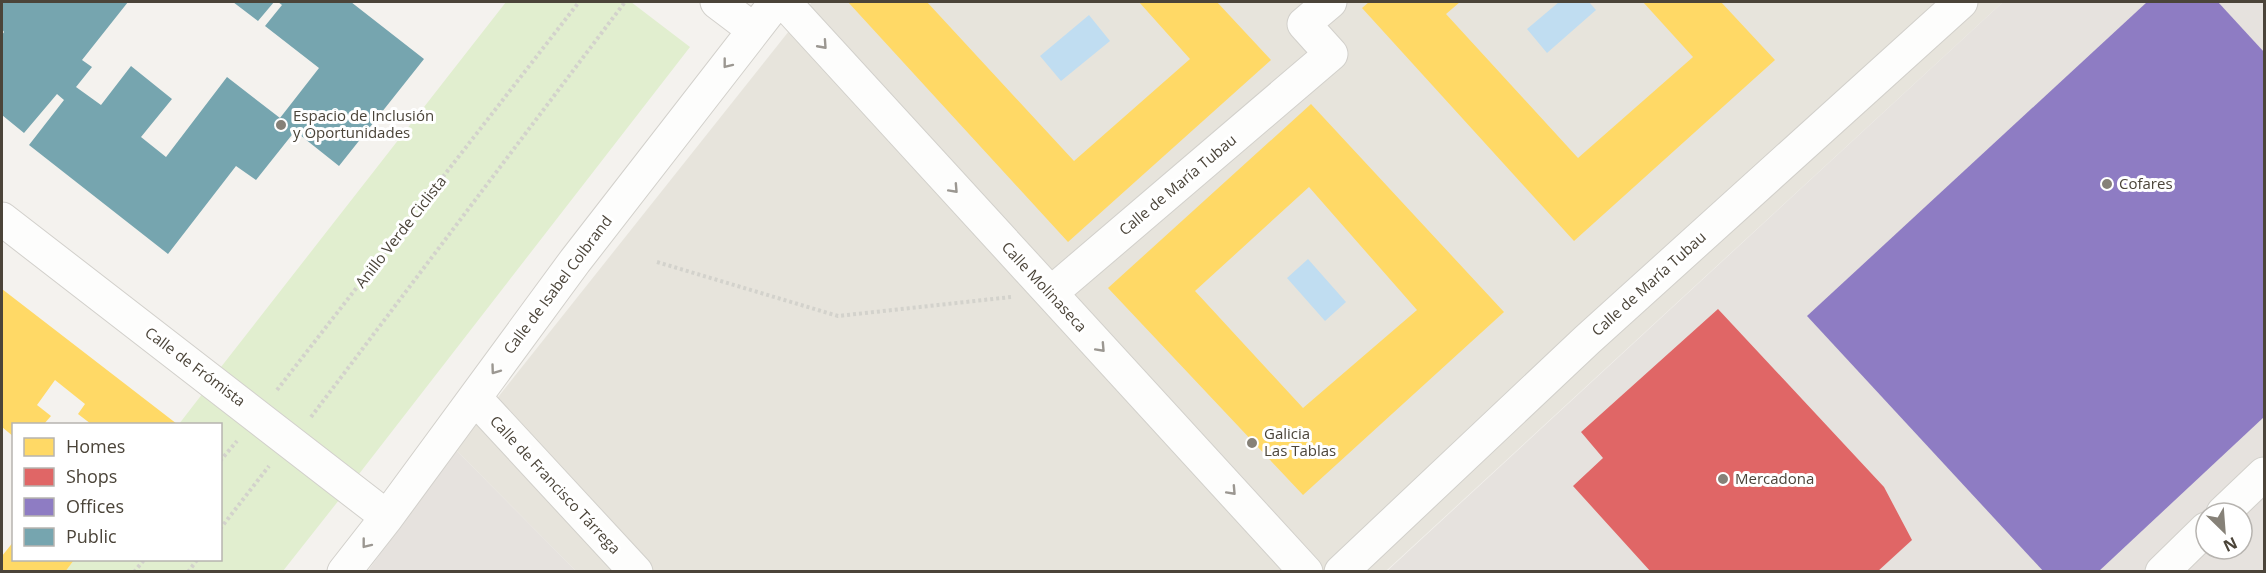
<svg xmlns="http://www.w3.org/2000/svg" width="2266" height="573" font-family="'Open Sans',sans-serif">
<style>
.residential{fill:#e7e4dc}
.industrial{fill:#e6e2de;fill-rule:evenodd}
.green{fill:#e1eecf}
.water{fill:#c0ddf1}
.homes{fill:#ffd966;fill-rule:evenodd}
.shops{fill:#e06666}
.offices{fill:#8e7cc3}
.public{fill:#76a5af}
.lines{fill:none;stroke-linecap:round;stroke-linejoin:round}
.minor-casing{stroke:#d2d0cb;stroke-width:35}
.path{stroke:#d3d2cc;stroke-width:4;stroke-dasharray:3 3;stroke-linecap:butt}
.minor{stroke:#fdfdfc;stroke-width:33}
.oneway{stroke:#9b9791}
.poi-dot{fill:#868178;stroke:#fff;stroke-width:2}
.labels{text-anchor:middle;stroke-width:6;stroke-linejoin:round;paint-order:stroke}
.poi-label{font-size:15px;fill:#4b4439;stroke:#fff;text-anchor:start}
.street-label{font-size:15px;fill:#4b4439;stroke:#fff}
</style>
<rect width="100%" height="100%" fill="#f4f2ee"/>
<path class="residential" d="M 812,2 L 2003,2 L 1386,571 L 576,571 L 456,450 Z"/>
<path class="industrial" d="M 2003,2 L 2264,2 L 2264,571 L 1386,572 ZM 2206,513 L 2242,513 L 2242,549 L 2206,549 Z
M 456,450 L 576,571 L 367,572 Z"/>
<path class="green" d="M 506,2 L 631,2 L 690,47 L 359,474 L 221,367 Z
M 203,393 L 339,500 L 283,571 L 65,572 L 74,560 L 220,560 L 220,424 L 179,424 Z"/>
<path class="water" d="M 1559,2 L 1589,2 L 1596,10 L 1547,53 L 1527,29 Z
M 1089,15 L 1110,41 L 1061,81 L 1040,56 Z
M 1308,259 L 1346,302 L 1325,321 L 1287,278 Z"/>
<path class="homes" d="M 848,2 L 927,2 L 1074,161 L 1190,59 L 1139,2 L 1217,2 L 1271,60 L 1068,242 Z
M 1369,2 L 1460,2 L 1446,14 L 1578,158 L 1693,57 L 1643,2 L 1721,2 L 1775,60 L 1574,241 L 1362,8 Z
M 1311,104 L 1504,312 L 1303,495 L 1108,288 ZM 1309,187 L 1417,310 L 1303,408 L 1195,291 Z
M 2,289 L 177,424 L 91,424 L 78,414 L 85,404 L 55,380 L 37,405 L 51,416 L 44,424 L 14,424 L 14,437 L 2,427 Z
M 14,541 L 14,560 L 74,560 L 65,572 L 2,572 L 2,556 Z"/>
<path class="shops" d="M 1718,309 L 1884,487 L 1912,540 L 1877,572 L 1651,572 L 1573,486 L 1603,458 L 1581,432 Z"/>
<path class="offices" d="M 2147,2 L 2218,2 L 2264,52 L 2264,417 L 2098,572 L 2044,572 L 1807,316 Z"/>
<path class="public" d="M 2,2 L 128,2 L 82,60 L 92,67 L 76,87 L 101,105 L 131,66 L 172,99 L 141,137 L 166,157 L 227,77 L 280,118 L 319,68 L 265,26 L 282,5 L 278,2 L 351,2 L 424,59 L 339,166 L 295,131 L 256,180 L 236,166 L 168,254 L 29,145 L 64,100 L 57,94 L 24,133 L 2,115 L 2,35 L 4,32 L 2,29 Z
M 233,2 L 274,2 L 258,21 Z"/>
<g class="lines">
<defs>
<path id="minor" d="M 717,2 L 754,30
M 784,2 L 1306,572
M 2,219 L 387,517
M 1051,293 L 1331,54 L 1304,24 L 1330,2
M 475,398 L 636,572
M 2223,513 L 2264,474
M 344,572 L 387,517 L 575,261 L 776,2
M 1341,572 L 1587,340 L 1961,2
M 2162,572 L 2206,529"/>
</defs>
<use href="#minor" class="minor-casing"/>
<path class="path" d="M 657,262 L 838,316 L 1011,297
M 277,390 L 579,2
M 311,417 L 625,2
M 220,461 L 237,441
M 220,529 L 269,466
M 134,572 L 144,560
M 188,572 L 197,560"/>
<use href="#minor" class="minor"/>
</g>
<defs><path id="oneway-chevron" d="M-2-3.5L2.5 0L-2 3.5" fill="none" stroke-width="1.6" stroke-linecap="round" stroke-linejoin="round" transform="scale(1.5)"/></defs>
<g class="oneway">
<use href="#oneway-chevron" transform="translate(823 45) rotate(48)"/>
<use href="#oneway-chevron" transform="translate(727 64) rotate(128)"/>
<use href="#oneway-chevron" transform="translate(954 189) rotate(47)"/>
<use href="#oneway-chevron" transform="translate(1101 348) rotate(47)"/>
<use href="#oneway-chevron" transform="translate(495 370) rotate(126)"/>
<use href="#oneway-chevron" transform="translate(1232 491) rotate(47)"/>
<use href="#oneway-chevron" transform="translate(366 544) rotate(128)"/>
</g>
<g class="poi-dot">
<circle cx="281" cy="125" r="6"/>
<circle cx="2107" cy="184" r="6"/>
<circle cx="1252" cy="443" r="6"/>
<circle cx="1723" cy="479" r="6"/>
</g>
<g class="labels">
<g class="poi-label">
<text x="293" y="121">Espacio de Inclusión<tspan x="293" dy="17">y Oportunidades</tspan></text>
<text x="2119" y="189">Cofares</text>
<text x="1264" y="439">Galicia<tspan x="1264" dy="17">Las Tablas</tspan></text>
<text x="1735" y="484">Mercadona</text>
</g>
<g class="street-label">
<text transform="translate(1178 185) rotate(-40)" y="5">Calle de María Tubau</text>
<text transform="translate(401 232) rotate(-52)" y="5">Anillo Verde Ciclista</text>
<text transform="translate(1649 284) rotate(-42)" y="5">Calle de María Tubau</text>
<text transform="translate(558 285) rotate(-53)" y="5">Calle de Isabel Colbrand</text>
<text transform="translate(1044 287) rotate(47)" y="5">Calle Molinaseca</text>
<text transform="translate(195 367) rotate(37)" y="5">Calle de Frómista</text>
<text transform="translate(555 485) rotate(47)" y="5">Calle de Francisco Tárrega</text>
</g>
</g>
<rect width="2266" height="573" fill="none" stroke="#4b4439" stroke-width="6"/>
<rect x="12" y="423" width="210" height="138" fill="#ffffff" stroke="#b7b4b0" stroke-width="1.5"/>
<rect x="24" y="438" width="30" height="18" fill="#ffd966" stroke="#b7b4b0" stroke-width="1.5"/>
<text x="66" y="453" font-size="18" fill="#4b4439">Homes</text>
<rect x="24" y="468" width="30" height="18" fill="#e06666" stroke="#b7b4b0" stroke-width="1.5"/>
<text x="66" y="483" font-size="18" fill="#4b4439">Shops</text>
<rect x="24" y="498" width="30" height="18" fill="#8e7cc3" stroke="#b7b4b0" stroke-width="1.5"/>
<text x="66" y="513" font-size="18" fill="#4b4439">Offices</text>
<rect x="24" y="528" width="30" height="18" fill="#76a5af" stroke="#b7b4b0" stroke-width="1.5"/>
<text x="66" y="543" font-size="18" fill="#4b4439">Public</text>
<g transform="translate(2224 531) rotate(155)"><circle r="28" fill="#ffffff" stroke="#b7b4b0" stroke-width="1.5"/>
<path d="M0-4.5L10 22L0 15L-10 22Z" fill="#868178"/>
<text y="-9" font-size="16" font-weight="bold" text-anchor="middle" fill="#4b4439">N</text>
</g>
</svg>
